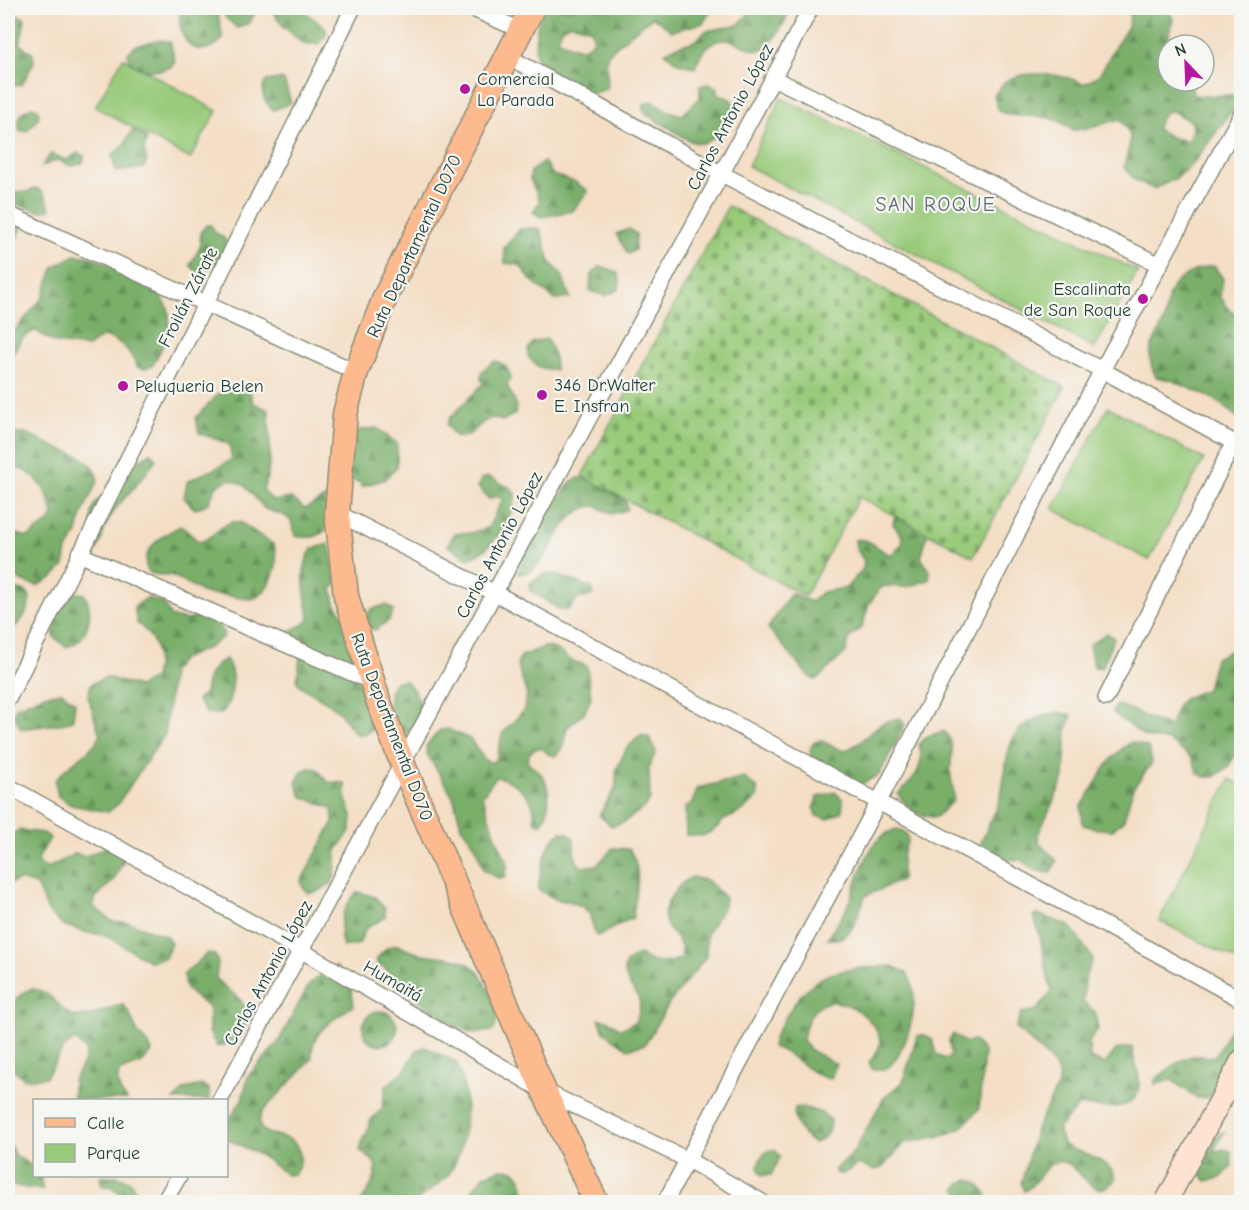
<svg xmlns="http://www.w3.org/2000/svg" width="1249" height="1210" font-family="'Comic Neue',sans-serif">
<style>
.green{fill:#99cb7a;stroke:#5c8457;stroke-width:1.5}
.forest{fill:url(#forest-firs);stroke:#4c764f;stroke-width:1.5;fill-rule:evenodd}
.cemetery{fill:url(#cemetery-stones);stroke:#5c8457;stroke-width:1.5}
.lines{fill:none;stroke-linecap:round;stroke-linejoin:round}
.street-casing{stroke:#8a8e7c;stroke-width:18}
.secondary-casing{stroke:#8a8e7c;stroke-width:24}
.primary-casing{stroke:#8a8e7c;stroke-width:27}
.street{stroke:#fff;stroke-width:15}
.secondary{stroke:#fee3d2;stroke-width:21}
.primary{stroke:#fcba8e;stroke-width:24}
.poi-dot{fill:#b5179e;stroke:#f6f6f2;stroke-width:2}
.labels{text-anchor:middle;stroke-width:4.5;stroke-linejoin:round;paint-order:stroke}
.poi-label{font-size:18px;fill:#1f3d34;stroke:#f6f6f2;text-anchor:start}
.street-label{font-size:18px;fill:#1f3d34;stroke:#f6f6f2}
.neighbourhood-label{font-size:20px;letter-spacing:1.5px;fill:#5c6875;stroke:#f6f6f2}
</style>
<defs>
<pattern id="forest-firs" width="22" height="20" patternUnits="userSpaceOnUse" patternTransform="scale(1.5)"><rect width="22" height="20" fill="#7aaf6a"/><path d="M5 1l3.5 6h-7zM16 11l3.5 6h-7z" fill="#639058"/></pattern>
<pattern id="cemetery-stones" width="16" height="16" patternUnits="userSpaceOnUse" patternTransform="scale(1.5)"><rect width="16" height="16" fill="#99cb7a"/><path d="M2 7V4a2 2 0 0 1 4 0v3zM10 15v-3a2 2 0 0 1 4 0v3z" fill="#7ca665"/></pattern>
</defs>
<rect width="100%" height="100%" fill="#f6f6f2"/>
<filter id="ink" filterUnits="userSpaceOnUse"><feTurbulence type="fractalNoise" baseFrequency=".0167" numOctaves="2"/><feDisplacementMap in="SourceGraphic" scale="12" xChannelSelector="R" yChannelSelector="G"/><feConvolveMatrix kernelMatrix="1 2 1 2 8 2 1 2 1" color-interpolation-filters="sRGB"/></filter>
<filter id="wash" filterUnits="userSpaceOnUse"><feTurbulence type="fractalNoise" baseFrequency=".008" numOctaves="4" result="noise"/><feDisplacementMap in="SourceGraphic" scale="24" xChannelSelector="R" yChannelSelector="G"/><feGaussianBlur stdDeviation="1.35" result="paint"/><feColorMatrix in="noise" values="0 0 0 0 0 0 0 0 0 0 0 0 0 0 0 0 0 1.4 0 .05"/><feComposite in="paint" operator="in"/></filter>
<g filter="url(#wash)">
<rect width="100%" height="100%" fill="#f4dec5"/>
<path class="green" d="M 123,58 L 217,111 L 190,159 L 95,107 Z
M 781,98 L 1138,271 L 1095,348 L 748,166 Z
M 1108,407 L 1204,459 L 1149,560 L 1053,509 Z
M 1230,779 L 1241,785 L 1241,962 L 1159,921 Z"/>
<path class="forest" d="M 181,8 L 212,8 L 218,14 L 223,39 C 196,66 174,36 181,8 Z
M 224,8 L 254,8 L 255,13 L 249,23 L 237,28 L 225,17 Z
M 270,8 L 300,8 L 326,28 L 326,35 L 318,44 L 304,44 L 284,27 Z
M 544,8 L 710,8 L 711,10 L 703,23 L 672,31 L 653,17 C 647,20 608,52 607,56 C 605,66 609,78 607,89 L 584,96 L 538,67 C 533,49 535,24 544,8 ZM 571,23 L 591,29 L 594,40 C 583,54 571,47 558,39 L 563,27 Z
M 754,8 L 787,8 C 789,17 785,22 780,29 C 776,35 771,44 765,48 C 748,57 731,29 710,45 C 702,52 698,57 695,68 L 678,63 L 665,53 L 672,48 L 695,41 L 706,31 L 738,25 Z
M 1130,8 L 1167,8 L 1173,19 L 1169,35 L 1172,45 L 1168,45 L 1168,81 L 1193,81 L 1192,94 L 1200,96 L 1233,95 L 1239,101 L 1195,161 L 1177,178 L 1154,189 L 1135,180 L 1124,167 C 1129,144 1137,137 1119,119 L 1088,129 L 1072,130 C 1046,107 1025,123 998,111 L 994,95 C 998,90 1002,84 1006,81 C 1024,69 1066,74 1083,84 C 1102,77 1104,67 1113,50 C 1123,32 1131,31 1130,8 ZM 1170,110 L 1192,122 L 1193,129 L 1187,141 L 1173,138 L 1156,129 L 1163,115 Z
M 18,15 L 25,19 L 20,44 L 33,54 L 34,62 L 22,84 L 14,86 L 8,83 L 8,20 Z
M 159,40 L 170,42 L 175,61 L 171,67 C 156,73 129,73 128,53 L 135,46 Z
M 280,79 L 284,80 L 291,103 L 273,110 C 264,101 259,93 266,81 Z
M 708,84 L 717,87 L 719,94 L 730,99 L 735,105 C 733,112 727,118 723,125 C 706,153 693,144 671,129 C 661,122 652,121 644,111 L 644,104 L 652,101 L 666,110 L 682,115 L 700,98 L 700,86 Z
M 32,107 L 39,110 L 38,119 L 27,131 L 20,131 C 17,120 20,111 32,107 Z
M 133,130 L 147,138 L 144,150 L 147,161 L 143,168 L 116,172 L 112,155 L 122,147 Z
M 77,153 L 84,156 L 83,163 L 72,166 L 57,160 L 42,166 L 51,154 L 67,160 Z
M 544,162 L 553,175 L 575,182 L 588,191 L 573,211 L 541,217 L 533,212 L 540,201 L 530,179 L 531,171 Z
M 35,188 C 43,189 49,202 50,209 C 38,215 27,206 15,204 L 15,192 L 28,192 Z
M 8,217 L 23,226 L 16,240 L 8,245 Z
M 207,225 L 211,225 L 215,232 L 225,239 L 226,246 L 221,263 L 198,273 L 190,265 L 200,247 L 201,231 Z
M 533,228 L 541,230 L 550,262 L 562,275 L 570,298 L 555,300 L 530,279 L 520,265 L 505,263 L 504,248 L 520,229 Z
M 629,229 L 636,234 L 635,250 L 628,254 L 616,234 Z
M 75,255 C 94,256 106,262 123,271 C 174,295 182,316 152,366 L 144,369 L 137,367 C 130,350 120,338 101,337 L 88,347 L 55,343 L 35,330 L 21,339 L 8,363 L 8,339 L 43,297 L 54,267 Z
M 601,266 L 617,272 L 620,280 L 619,289 L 606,296 L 590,291 L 591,275 Z
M 1214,266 L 1223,279 L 1220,296 L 1228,309 L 1241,316 L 1241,420 L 1214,399 L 1171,380 L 1156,377 C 1143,351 1154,345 1164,321 C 1167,312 1166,299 1171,290 C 1179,275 1198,268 1214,266 Z
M 547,339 L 554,355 L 555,370 L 540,368 L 528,357 L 528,349 L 533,342 Z
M 495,361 C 505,364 508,368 511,378 L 507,385 C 511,397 519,401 515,414 L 502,421 C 481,409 477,441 456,437 L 447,425 L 450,418 L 484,383 L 481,379 L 482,371 Z
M 232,388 L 249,388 L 253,403 L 269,410 C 269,441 274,460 263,490 L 273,501 L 291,498 L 305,509 L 328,496 L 334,520 C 322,536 315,540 295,536 L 291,521 L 285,516 L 265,509 L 244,485 L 230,479 L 216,486 L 209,503 L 195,509 L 184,498 L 187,482 C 202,473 218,469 232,459 L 229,444 L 199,433 L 196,418 L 218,394 Z
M 377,428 L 397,443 L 397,467 L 385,479 L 361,487 L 361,483 L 346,478 L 353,435 L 360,430 Z
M 13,434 L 29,434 L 56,448 L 80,456 L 93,466 L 98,480 L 83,512 L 76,535 L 67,550 L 64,566 L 52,578 L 37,586 L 21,581 L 8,570 L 8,532 L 28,537 L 49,522 L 53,515 C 49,491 35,468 8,467 L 8,436 Z
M 151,453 L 156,459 C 144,480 126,494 112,514 C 103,525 104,541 95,552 L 91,552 L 92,512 L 95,504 L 136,462 Z
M 488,477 L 511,488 L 515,494 C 514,519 492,550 469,559 L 447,545 L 455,533 L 470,533 L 488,528 L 503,499 L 496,496 L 489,499 L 478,487 L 481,479 Z
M 579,478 L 594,481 L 626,502 L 627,510 L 611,514 L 596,506 C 555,508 553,573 518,574 L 529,542 L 571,481 Z
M 895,515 L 923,527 L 927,535 L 921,558 L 930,572 L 929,580 L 907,587 L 884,586 L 878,591 L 869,604 L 862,627 L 849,638 L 846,652 L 816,680 L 809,677 L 768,628 L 791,593 L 811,602 L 822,592 L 846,588 L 863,569 L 864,561 L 856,548 L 855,540 C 870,537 878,550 891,555 L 903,543 L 902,536 L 893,524 Z
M 232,522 L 240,522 L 274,545 C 278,559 277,567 271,580 C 258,606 248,599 224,595 C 217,594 209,595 202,592 C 192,587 182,580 173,576 C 164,572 148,580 146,565 C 143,546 168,532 181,526 L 199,542 C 212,540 218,526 232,522 Z
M 329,544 L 337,585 L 332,588 L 335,603 L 353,631 L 378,726 L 365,734 L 356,734 C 347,726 343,714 334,707 C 322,697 306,693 297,682 L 300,657 L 284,640 L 287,632 L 303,625 L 309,619 C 306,592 297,574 312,549 Z
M 545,574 L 553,574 L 591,587 L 594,594 L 586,598 L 578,598 L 568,610 L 560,610 L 529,590 L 531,582 Z
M 8,583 L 17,590 L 25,591 L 30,597 C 29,612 21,625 8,630 Z
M 75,592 L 84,594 C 95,612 89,641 66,647 L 54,637 L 54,619 L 60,598 Z
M 147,598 L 163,603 L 171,617 L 188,620 L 204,614 L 219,621 L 224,636 L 210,647 L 182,659 L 172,671 L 165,734 L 117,805 L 108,812 L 71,805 L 58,796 L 55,781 C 70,759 88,759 100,735 L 88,696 L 91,684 L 106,677 L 139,687 L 154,678 C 160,653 157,639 137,623 L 134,607 Z
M 386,605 L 394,610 L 389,620 L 376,630 L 368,628 L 365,621 L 371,609 Z
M 1107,633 L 1114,638 L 1102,668 L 1094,667 L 1089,645 Z
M 1241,646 L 1241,746 L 1228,767 L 1214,777 L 1205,777 L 1198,773 L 1192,758 L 1169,741 L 1145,737 L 1112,712 L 1117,705 C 1135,709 1151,722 1170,726 L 1178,704 L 1185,698 L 1207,689 L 1215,658 Z
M 544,647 C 564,648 560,656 574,662 C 580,664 582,663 587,667 L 591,698 L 585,712 L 567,728 C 565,740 565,748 555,756 L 548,754 L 542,748 L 534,749 L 529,754 L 527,762 C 532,767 538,770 542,775 C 551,788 551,814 540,825 L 534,820 C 538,799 515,780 496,777 L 482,796 C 491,820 495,841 508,863 L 505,878 L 498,878 L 484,870 L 475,846 L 461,826 L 453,796 L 427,754 L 426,746 L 440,730 L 448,729 L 470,739 L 484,759 L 491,763 L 497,758 L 502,734 L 524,710 L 527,695 L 517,664 L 521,656 Z
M 226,659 C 236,675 234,700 221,714 L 206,713 L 197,700 L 205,693 L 208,677 L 218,663 Z
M 397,681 L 406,681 C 425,700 427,722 403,736 C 396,719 378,695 397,681 Z
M 62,692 L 75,702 L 73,719 L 66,723 L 21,729 L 14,715 L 16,707 L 44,695 Z
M 1056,712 L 1072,715 L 1067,729 L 1064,778 L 1038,835 L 1039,843 L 1057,861 L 1050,873 L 1034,870 L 1022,860 L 988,859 L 980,846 C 985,829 995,816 1000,799 C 1011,753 1000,725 1056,712 Z
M 900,718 L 905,725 L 879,775 L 857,786 L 811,758 L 810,750 L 813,743 L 820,740 L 843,751 C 869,743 870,722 900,718 Z
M 944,731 C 959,750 948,757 951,777 C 952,786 955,792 953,801 L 936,817 C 915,816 910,811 898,794 C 914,779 926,767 919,744 L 928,736 Z
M 641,735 L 649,737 L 656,752 L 649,767 L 650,800 L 645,807 L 623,823 L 611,826 L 599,815 L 616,787 L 616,771 L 626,749 Z
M 1132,742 L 1148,747 L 1152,763 L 1133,788 L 1124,819 L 1113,830 L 1097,829 L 1083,825 L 1081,807 C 1098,783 1105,758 1132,742 Z
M 309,768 L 317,769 L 328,782 L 345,783 L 346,800 L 352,815 L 351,830 L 337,850 L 335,875 L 332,883 L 317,892 L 309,893 L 303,888 L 301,881 L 333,823 L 332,808 L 302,797 L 296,783 L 302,771 Z
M 743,777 L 757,788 L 758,798 L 739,813 L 724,820 L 713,831 L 702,836 L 686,835 L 685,808 L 692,803 L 698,788 Z
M 835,792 L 843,800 L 842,812 L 828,819 L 816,816 L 814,808 L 817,797 Z
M 898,829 L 906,833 L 908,840 L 902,856 L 902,880 L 865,896 C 858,914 854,943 827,939 C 834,927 844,916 849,903 C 859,878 867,835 898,829 Z
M 19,830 L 44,833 L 50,838 L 38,859 L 41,866 L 48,868 L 76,853 L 84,857 L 106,847 L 126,857 L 113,881 L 95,898 L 94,907 L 113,922 L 128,922 L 166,936 L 171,943 L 165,958 L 149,961 L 105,935 L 88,933 L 63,925 L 49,913 L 36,885 L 20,880 L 8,884 L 8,836 Z
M 561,832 L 568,833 L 574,839 C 574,850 573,859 582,867 L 597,865 L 613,848 L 629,849 C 644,871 635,893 633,918 C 619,923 608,933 596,936 L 589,913 L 583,907 L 568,901 L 559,901 L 538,889 C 540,872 546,841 561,832 Z
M 692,877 L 708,881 L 725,898 L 724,906 L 707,933 L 706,957 L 670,1002 L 645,1044 L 628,1049 L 605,1033 L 599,1019 L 607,1020 L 621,1029 L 635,1022 C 649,994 628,993 624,971 L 626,963 L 639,954 C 654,965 664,965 682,958 C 681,934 674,941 666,924 C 659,908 678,883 692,877 Z
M 358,892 L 375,897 L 385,909 L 385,917 L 365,929 L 359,944 L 343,947 C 337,929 342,905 358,892 Z
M 1037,914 L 1070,926 L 1093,959 L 1086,974 L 1083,1002 L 1095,1012 L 1098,1029 L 1089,1042 L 1090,1058 L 1105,1064 L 1116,1050 L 1132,1047 C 1133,1059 1139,1071 1139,1080 C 1141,1115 1102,1108 1079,1105 L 1058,1129 L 1063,1144 C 1078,1154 1112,1158 1115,1179 C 1096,1206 1080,1168 1067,1163 C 1045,1154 1040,1185 1024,1191 L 1021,1184 L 1036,1129 L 1058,1085 L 1059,1074 L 1050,1060 L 1016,1028 L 1021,1013 L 1037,1010 L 1052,991 C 1043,966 1044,939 1033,916 Z
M 397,945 C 439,968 471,939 492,998 C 496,1010 499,1018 494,1030 C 487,1032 477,1034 470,1032 C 445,1023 400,987 383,966 L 378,966 L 376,959 L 388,947 Z
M 208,953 L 215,955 L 218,963 L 216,978 C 225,989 235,993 241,1001 C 257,1022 238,1043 217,1047 L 209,1032 L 209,1008 C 197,995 182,995 184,974 Z
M 336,966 L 351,989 L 354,1005 C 335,1019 309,1031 312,1059 L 262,1112 C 253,1132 268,1134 283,1137 C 301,1142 305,1161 294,1174 L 287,1175 L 262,1156 L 227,1139 L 228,1121 L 242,1100 L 248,1076 L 277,1044 L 309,985 L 321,973 Z
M 892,966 L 907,973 C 923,999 908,1049 887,1069 L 872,1069 L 869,1062 C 874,1057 880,1050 880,1042 C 878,1013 812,970 803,1040 L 810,1050 L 836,1064 L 831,1079 C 809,1076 794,1052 772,1047 C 773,1036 780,1027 785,1018 C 813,968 839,969 892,966 Z
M 31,989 C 50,989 57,1007 72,1016 L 89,1016 L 122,1004 C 132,1012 131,1021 137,1031 C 142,1040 149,1041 152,1052 L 142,1063 L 120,1071 C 115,1082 119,1092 127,1100 L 73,1100 L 73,1081 L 85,1059 L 86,1050 L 75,1040 L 63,1049 L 46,1077 L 24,1079 L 8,1064 C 7,1037 1,1001 31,989 Z
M363 1028a17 17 0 1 1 34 0a17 17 0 1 1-34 0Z
M 1238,1021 L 1241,1024 L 1240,1052 L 1210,1097 L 1198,1098 L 1171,1080 L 1155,1084 L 1155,1080 C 1165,1072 1179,1059 1192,1056 C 1201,1054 1208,1060 1216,1055 L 1234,1022 Z
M 953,1034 L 966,1043 L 973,1040 L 984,1052 L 979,1109 L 961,1128 L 946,1135 L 904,1143 L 882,1168 L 874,1170 L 858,1164 L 843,1174 L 835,1173 L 835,1169 L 853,1153 L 885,1096 L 903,1082 L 917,1036 L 925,1035 L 932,1039 L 936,1054 L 944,1059 L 951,1056 L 949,1041 Z
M 425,1047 L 456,1062 C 471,1092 468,1142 451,1171 C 444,1184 426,1190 417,1202 L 361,1202 C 367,1192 383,1172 373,1161 C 369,1157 364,1154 360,1151 L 364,1135 L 366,1136 L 370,1121 L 382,1109 L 386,1086 L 404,1071 L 417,1050 Z
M 202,1085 L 209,1089 L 210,1100 L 174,1100 L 185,1089 Z
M 802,1107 L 822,1113 L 831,1120 C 831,1132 824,1140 814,1143 C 802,1136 792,1121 795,1108 Z
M 1224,1132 L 1213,1152 L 1223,1149 L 1231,1151 L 1232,1166 L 1221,1178 L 1206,1181 L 1201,1175 L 1202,1162 L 1212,1154 L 1205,1157 L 1216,1135 Z
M 8,1140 L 14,1154 L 34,1168 L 34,1176 L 40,1176 L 43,1190 L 8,1185 Z
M 775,1150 L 780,1157 L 771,1175 L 762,1175 L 758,1168 C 759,1159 765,1149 775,1150 Z
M 501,1169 L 514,1170 L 520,1177 L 529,1202 L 462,1202 L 485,1175 Z
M 117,1176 L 130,1181 L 142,1202 L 131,1202 L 110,1186 L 102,1186 L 100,1177 Z
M 968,1180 L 976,1182 L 987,1194 L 982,1202 L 966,1202 L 956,1189 L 960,1183 Z"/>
<path class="cemetery" d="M 728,206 L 1065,387 L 973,557 L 859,497 L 805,596 L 582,476 Z"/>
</g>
<g filter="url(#ink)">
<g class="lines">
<defs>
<path id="street" d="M 471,8 L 520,30
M 507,56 L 722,174 L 1102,370 L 1242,447
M 773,78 L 1160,265
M 8,214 L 356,372
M 337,513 L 495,593 L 1242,1000
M 79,554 L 372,682
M 1106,698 L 1234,442
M 8,699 L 353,8
M 8,786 L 302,951 L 544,1091 L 688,1160 L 762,1202
M 220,1100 L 811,8
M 164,1202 L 179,1176
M 665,1202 L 879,801 L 1102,370 L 1242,113"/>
<path id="secondary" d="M 1166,1202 L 1242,1060"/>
<path id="primary" d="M 532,8 L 386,295 L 356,372 L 345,414 L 337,513 L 346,596 L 378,700 L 403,765 L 544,1091 L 596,1202"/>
</defs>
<use href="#street" class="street-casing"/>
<use href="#secondary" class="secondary-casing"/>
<use href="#primary" class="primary-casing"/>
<use href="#street" class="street"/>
<use href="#secondary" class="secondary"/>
<use href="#primary" class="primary"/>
</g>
</g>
<g class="poi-dot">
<circle cx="465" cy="89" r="6"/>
<circle cx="1143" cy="299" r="6"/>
<circle cx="123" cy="386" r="6"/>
<circle cx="542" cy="395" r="6"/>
</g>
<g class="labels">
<g class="poi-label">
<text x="477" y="85">Comercial<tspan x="477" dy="21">La Parada</tspan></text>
<text x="1131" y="295" text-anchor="end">Escalinata<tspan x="1131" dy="21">de San Roque</tspan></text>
<text x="554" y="391">346 Dr.Walter<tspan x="554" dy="21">E. Insfran</tspan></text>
<text x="135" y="392">Peluqueria Belen</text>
</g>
<g class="street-label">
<text transform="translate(730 117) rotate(-62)" y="6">Carlos Antonio López</text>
<text transform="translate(414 246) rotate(-65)" y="6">Ruta Departamental D070</text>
<text transform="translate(188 297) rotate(-63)" y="6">Froilán Zárate</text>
<text transform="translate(499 545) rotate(-62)" y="6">Carlos Antonio López</text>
<text transform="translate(392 727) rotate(69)" y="6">Ruta Departamental D070</text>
<text transform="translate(268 973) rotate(-61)" y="6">Carlos Antonio López</text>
<text transform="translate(393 981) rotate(30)" y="6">Humaitá</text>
</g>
<g class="neighbourhood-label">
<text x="936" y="211">SAN ROQUE</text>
</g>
</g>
<rect width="1249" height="1210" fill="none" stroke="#f6f6f2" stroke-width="30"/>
<rect x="33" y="1099" width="195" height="78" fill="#f6f6f2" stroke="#a0aca6" stroke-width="1.5"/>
<rect x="45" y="1118" width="30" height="9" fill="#fcba8e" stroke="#a0aca6" stroke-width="1.5"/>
<text x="87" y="1129" font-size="18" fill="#1f3d34">Calle</text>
<rect x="45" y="1144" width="30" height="18" fill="#99cb7a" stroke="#a0aca6" stroke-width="1.5"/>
<text x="87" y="1159" font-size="18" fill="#1f3d34">Parque</text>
<g transform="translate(1186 63) rotate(337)"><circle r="28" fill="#f6f6f2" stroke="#a0aca6" stroke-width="1.5"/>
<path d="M0-4.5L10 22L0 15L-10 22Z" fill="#b5179e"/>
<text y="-9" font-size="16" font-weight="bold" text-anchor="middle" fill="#1f3d34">N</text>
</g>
</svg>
